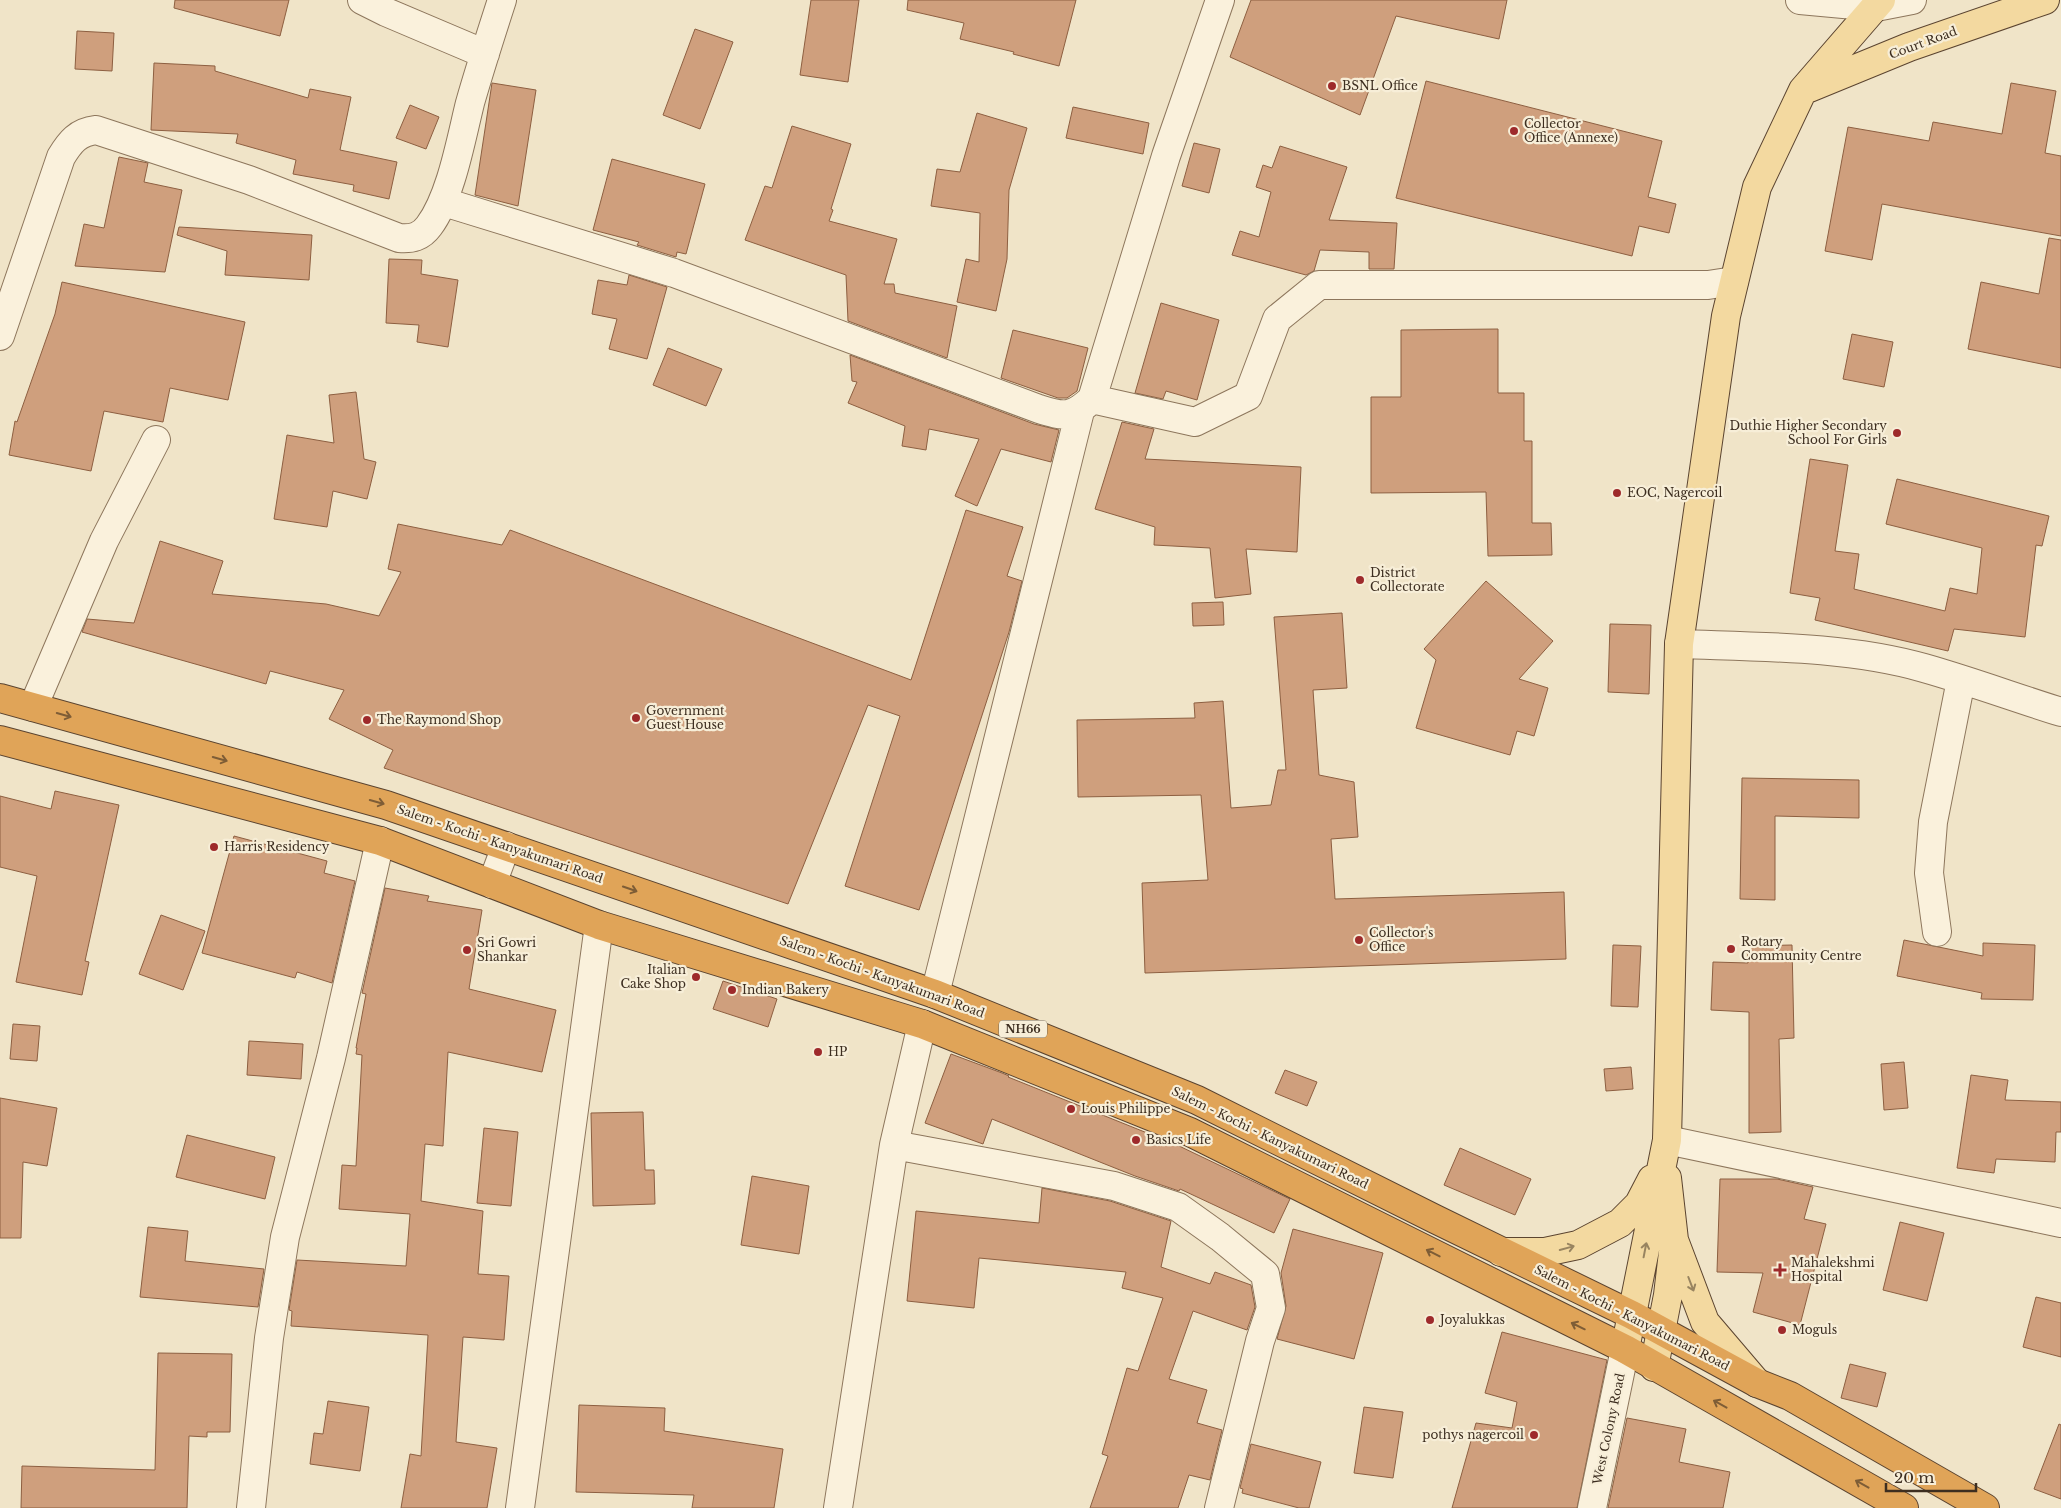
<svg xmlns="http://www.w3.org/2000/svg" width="2061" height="1508" font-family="'Libre Baskerville',serif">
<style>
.building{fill:#cf9f7d;stroke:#8d5f41}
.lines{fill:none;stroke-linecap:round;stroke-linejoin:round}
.minor-casing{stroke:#8d765c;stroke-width:30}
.major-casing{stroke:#5b4430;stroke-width:30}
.highway-casing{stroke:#5b4430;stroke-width:30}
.minor{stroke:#faf1dc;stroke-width:28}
.major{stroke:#f3d9a0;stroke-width:28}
.highway{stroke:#e0a458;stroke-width:28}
.oneway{stroke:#7e5d36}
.oneway2{stroke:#988460}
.poi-dot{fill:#9e2a2b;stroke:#f7eed8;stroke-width:2}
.labels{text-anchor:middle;stroke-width:4.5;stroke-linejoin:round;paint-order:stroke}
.shield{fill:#f7eed8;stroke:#756857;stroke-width:1}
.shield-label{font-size:11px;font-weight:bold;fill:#3d2e20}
.street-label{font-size:12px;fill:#3d2e20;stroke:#f7eed8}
.poi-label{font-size:12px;fill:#3d2e20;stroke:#f7eed8;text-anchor:start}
</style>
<rect width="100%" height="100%" fill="#f0e4c8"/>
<path class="building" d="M 175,0 L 289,0 L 280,36 L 174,8 Z
M 811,0 L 859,0 L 848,82 L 800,75 Z
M 908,0 L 1076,0 L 1059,66 L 1013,54 L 1014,52 L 960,39 L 964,23 L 907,10 Z
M 1251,0 L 1507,0 L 1499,39 L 1396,16 L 1360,115 L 1230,57 Z
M 695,29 L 733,42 L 700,129 L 663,115 Z
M 77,31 L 114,33 L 112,71 L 75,69 Z
M 154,63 L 215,66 L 215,71 L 308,98 L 310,89 L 351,97 L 340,150 L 397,162 L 389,199 L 353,191 L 354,185 L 293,174 L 296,160 L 236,143 L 238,134 L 151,130 Z
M 1426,81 L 1662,141 L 1648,197 L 1676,204 L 1669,233 L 1639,226 L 1632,256 L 1396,198 Z
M 492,83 L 536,90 L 518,206 L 475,195 Z
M 2011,83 L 2056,91 L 2045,153 L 2061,156 L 2061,236 L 1882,204 L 1872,260 L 1825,251 L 1848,127 L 1929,141 L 1933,122 L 2002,134 Z
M 410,105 L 439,117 L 426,149 L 396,138 Z
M 1073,107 L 1149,123 L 1143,154 L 1066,138 Z
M 977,113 L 1027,128 L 1009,190 L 1007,259 L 996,311 L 957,302 L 966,259 L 979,262 L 980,213 L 931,206 L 937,169 L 960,172 Z
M 792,126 L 851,144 L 831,209 L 833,210 L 829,221 L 897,239 L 884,284 L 894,284 L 895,293 L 957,306 L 947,358 L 848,321 L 846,275 L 745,240 L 765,186 L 772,188 Z
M 1194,143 L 1220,149 L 1209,193 L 1182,186 Z
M 1280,146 L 1347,167 L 1329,220 L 1397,223 L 1394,269 L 1369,269 L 1369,252 L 1320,250 L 1314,271 L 1306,275 L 1232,255 L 1240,231 L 1259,237 L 1271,192 L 1256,187 L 1263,165 L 1272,168 Z
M 119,157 L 148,163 L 144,182 L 182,190 L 165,272 L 75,266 L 84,224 L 104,228 Z
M 612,159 L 705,184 L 686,254 L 677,252 L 676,257 L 637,245 L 639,242 L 593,230 Z
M 179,227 L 312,235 L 309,280 L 225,275 L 227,251 L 177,235 Z
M 2049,238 L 2061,240 L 2061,368 L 1968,349 L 1981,282 L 2039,294 Z
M 389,259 L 422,260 L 421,274 L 458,280 L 448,347 L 417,342 L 419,325 L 386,323 Z
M 629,275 L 667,287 L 647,359 L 609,349 L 617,319 L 592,314 L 598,280 L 627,285 Z
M 62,282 L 245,322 L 228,400 L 170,388 L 163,422 L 104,411 L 91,471 L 9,455 L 15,421 L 17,422 L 55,314 Z
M 1161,303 L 1219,320 L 1197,400 L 1166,391 L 1163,399 L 1135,393 Z
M 1498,329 L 1498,393 L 1524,393 L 1524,441 L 1532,441 L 1532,523 L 1551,523 L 1552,555 L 1488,556 L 1486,492 L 1371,493 L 1371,397 L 1401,397 L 1401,330 Z
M 1013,330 L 1088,348 L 1077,391 L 1067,398 L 1058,398 L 1001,378 Z
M 1852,334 L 1893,342 L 1884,387 L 1843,379 Z
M 668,348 L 722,369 L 706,406 L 653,385 Z
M 850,355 L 1034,424 L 1059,430 L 1051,462 L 1001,449 L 977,506 L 955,496 L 979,439 L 929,429 L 926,450 L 902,446 L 905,426 L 848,403 L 857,382 L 852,381 Z
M 356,392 L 364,459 L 376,462 L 367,499 L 333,491 L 327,527 L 274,519 L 287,435 L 334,443 L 329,395 Z
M 1122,422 L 1154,429 L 1145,459 L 1301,467 L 1297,552 L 1246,549 L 1251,594 L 1215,598 L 1210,548 L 1154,545 L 1155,527 L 1095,509 Z
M 1810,459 L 1848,465 L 1835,551 L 1859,554 L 1854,589 L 1945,611 L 1950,588 L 1977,594 L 1982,548 L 1886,524 L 1897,479 L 2049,516 L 2042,546 L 2036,545 L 2025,637 L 1954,629 L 1948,651 L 1815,620 L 1820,598 L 1790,593 Z
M 966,510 L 1023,527 L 1007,576 L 1022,581 L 1009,632 L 919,910 L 845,886 L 900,716 L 868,705 L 788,904 L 384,768 L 393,750 L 329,719 L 344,690 L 270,671 L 266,684 L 82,632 L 87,619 L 134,623 L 160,541 L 223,561 L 212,594 L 326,604 L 379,616 L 401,572 L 388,569 L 398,524 L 502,545 L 510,530 L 911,680 Z
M 1486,581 L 1553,641 L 1519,679 L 1548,688 L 1534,736 L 1517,731 L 1510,755 L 1416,728 L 1436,660 L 1424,649 Z
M 1223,602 L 1224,625 L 1193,626 L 1192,603 Z
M 1342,613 L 1347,688 L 1313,690 L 1319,775 L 1354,782 L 1358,837 L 1331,839 L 1335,899 L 1564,892 L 1566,959 L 1145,973 L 1142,883 L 1208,880 L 1201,795 L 1078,797 L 1077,720 L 1195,718 L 1194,703 L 1223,701 L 1231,808 L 1271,805 L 1278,770 L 1286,770 L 1274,617 Z
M 1610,624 L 1651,625 L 1649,694 L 1608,692 Z
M 1742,778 L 1859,780 L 1859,818 L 1775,816 L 1775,900 L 1740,899 Z
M 55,791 L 119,805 L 85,961 L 89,962 L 82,995 L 16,982 L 37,876 L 0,867 L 0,796 L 51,809 Z
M 234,836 L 327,861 L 324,873 L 355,881 L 332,983 L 297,972 L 295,978 L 202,953 Z
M 385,888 L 429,896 L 427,901 L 482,910 L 469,989 L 556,1010 L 542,1072 L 448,1052 L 443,1146 L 425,1144 L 421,1201 L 483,1211 L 478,1274 L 509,1276 L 504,1340 L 463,1337 L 456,1442 L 497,1448 L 487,1508 L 401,1508 L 410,1454 L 421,1456 L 428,1335 L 291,1326 L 292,1311 L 289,1310 L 297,1260 L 406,1266 L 410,1214 L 339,1209 L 342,1165 L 356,1166 L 362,1055 L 356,1054 L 357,1048 L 356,1048 L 366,994 L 362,993 Z
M 161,915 L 205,931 L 183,990 L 139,974 Z
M 1904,940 L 1983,956 L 1983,943 L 2035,945 L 2033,1000 L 1981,999 L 1982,993 L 1897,976 Z
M 1613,945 L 1641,946 L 1638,1007 L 1611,1006 Z
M 1792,945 L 1794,1038 L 1779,1039 L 1781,1132 L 1749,1133 L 1749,1012 L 1711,1010 L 1713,962 L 1748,963 L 1747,946 Z
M 723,981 L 777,999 L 768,1027 L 713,1009 Z
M 13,1024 L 40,1026 L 37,1061 L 10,1059 Z
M 249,1041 L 303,1044 L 301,1079 L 247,1075 Z
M 951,1054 L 1002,1073 L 1009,1076 L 1008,1077 L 1177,1145 L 1290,1199 L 1274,1233 L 1180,1189 L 1179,1191 L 1135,1176 L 992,1119 L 983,1144 L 925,1123 Z
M 1904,1062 L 1908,1108 L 1884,1110 L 1881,1064 Z
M 1631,1067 L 1633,1089 L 1606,1091 L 1604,1069 Z
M 1285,1070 L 1317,1082 L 1307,1106 L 1275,1093 Z
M 1971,1075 L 2008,1080 L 2005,1100 L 2061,1102 L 2061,1132 L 2056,1132 L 2055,1162 L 1996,1159 L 1994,1173 L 1957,1168 Z
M 0,1098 L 57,1108 L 47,1166 L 23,1162 L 21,1238 L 0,1238 Z
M 643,1112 L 645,1170 L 654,1170 L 655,1204 L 593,1206 L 591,1113 Z
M 484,1128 L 518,1132 L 511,1206 L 477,1203 Z
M 187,1135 L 275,1157 L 265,1199 L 176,1177 Z
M 1460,1148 L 1531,1179 L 1515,1215 L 1444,1185 Z
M 752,1176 L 809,1186 L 799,1254 L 741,1245 Z
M 1720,1179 L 1777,1179 L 1813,1187 L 1804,1219 L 1826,1224 L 1800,1325 L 1753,1312 L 1763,1273 L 1717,1272 Z
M 1042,1188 L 1110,1201 L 1171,1221 L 1161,1267 L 1210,1284 L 1215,1272 L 1251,1285 L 1255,1307 L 1247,1330 L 1193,1311 L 1169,1379 L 1207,1390 L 1197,1423 L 1222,1430 L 1210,1480 L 1189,1475 L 1178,1508 L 1090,1508 L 1108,1456 L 1102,1454 L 1127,1368 L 1138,1371 L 1163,1298 L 1122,1288 L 1126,1272 L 979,1258 L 974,1308 L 907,1301 L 916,1211 L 1039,1223 Z
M 1900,1222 L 1944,1233 L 1927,1301 L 1883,1290 Z
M 148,1227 L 188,1231 L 185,1261 L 264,1269 L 258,1307 L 140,1297 Z
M 1293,1229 L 1383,1253 L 1354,1359 L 1277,1339 L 1286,1306 L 1281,1273 Z
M 2036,1297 L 2061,1303 L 2061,1357 L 2023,1347 Z
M 1502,1332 L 1607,1360 L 1577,1508 L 1452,1508 L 1476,1423 L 1512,1428 L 1517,1402 L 1485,1393 Z
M 158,1353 L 232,1354 L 230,1432 L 207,1432 L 207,1437 L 189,1436 L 187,1508 L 21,1508 L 22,1466 L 155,1470 Z
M 1850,1364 L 1886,1373 L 1877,1407 L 1841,1398 Z
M 328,1401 L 369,1407 L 360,1471 L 310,1464 L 314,1433 L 323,1434 Z
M 579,1405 L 665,1408 L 664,1431 L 783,1449 L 774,1508 L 692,1508 L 694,1495 L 576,1492 Z
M 1364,1407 L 1403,1412 L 1393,1478 L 1354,1473 Z
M 1627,1418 L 1686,1429 L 1679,1462 L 1730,1472 L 1723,1508 L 1608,1508 Z
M 2059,1424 L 2061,1425 L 2061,1499 L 2034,1489 Z
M 1251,1444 L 1321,1462 L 1309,1508 L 1299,1508 L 1242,1493 L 1243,1489 L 1240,1488 Z"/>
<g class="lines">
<defs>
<path id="minor" d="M 362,0 L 386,12 L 485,54
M 1800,0 L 1876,7 L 1912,0
M 444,202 L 674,273 L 1039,409 C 1064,417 1072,418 1092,399 L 1166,156 L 1220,0
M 0,336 L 61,157 C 70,142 78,132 96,130 L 249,180 L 399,238 C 412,239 421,237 429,226 C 451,197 461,139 470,103 C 480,68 491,34 502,0
M 1092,399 L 1195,422 L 1248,396 L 1277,319 L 1319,285 L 1708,285 L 1734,281
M 1679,644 C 1759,647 1847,646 1924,668 C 1970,681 2016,698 2061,712
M 33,707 L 104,541 L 156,440
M 492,884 L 506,846
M 1937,932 L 1929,873 L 1933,822 L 1961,680
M 935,994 L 1080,411
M 922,1024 L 894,1145 L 1114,1186 L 1178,1207 L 1220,1237 L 1265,1274 L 1271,1308 L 1260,1341 L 1219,1508
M 1667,1140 L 2061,1223
M 251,1508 L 269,1338 L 285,1237 L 331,1058 L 380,841
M 520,1508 L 599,925
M 838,1508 L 894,1145
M 1592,1508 L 1625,1349"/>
<path id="major" d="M 1809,88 L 1909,47 L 2045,0
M 1667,1178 L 1674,1240 L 1705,1322 L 1757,1383
M 1501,1252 L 1545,1252 L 1578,1245 L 1620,1223 L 1639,1204 L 1652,1179
M 1625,1349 L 1667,1140 L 1679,644 L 1726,316 L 1757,187 L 1803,90 L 1881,0
M 1654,1367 L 1668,1295 L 1674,1244"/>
<path id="highway" d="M 0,698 L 386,805 L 935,994 L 1197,1100 L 1435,1219 L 1632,1315 L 1757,1383 L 1790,1396 L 1985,1508
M 0,740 L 380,841 L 599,925 L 922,1024 L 1190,1132 L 1625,1349 L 1904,1508"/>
</defs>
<use href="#minor" class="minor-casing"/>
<use href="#major" class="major-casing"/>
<use href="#highway" class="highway-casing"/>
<use href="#minor" class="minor"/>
<use href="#major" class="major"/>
<use href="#highway" class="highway"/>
</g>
<defs><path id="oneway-shaft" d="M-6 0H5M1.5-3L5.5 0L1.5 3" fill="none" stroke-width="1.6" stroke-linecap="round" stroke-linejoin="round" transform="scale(1.25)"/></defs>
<g class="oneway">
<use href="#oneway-shaft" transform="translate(64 715) rotate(16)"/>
<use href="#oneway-shaft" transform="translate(220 759) rotate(16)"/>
<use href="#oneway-shaft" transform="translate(377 802) rotate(16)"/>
<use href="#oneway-shaft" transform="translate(630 889) rotate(19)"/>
<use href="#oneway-shaft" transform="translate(1433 1253) rotate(-153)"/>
<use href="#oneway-shaft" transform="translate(1578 1326) rotate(-154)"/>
<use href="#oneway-shaft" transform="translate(1720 1404) rotate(-151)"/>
<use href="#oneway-shaft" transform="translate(1862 1484) rotate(-151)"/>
</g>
<g class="oneway2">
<use href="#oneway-shaft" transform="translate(1567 1248) rotate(-15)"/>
<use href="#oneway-shaft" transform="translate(1645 1250) rotate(-79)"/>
<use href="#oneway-shaft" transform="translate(1691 1284) rotate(69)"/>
</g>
<g class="poi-dot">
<circle cx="1332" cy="86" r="5"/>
<circle cx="1514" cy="131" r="5"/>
<circle cx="1897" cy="433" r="5"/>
<circle cx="1617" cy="493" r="5"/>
<circle cx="1360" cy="580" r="5"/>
<circle cx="636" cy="718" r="5"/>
<circle cx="367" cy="720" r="5"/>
<circle cx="214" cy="847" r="5"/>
<circle cx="1359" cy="940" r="5"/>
<circle cx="1731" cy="949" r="5"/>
<circle cx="467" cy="950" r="5"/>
<circle cx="696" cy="977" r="5"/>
<circle cx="732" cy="990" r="5"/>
<circle cx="818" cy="1052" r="5"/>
<circle cx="1071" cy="1109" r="5"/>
<circle cx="1136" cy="1140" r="5"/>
<path d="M1777.5 1262.5h5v5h5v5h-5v5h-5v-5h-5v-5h5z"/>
<circle cx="1430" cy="1320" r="5"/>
<circle cx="1782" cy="1330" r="5"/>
<circle cx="1534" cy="1435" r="5"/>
</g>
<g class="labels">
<rect class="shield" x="999" y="1020.5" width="48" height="17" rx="4"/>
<g class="shield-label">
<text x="1023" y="1033">NH66</text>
</g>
<g class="street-label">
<text transform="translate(1923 43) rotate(-20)" y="4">Court Road</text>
<text transform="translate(500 844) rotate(19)" y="4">Salem - Kochi - Kanyakumari Road</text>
<text transform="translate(882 977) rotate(20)" y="4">Salem - Kochi - Kanyakumari Road</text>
<text transform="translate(1270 1138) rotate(26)" y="4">Salem - Kochi - Kanyakumari Road</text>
<text transform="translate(1632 1318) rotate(27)" y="4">Salem - Kochi - Kanyakumari Road</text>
<text transform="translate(1609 1429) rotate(-78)" y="4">West Colony Road</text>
</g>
<g class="poi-label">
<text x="1342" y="90">BSNL Office</text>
<text x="1524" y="128">Collector<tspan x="1524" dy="14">Office (Annexe)</tspan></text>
<text x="1887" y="430" text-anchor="end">Duthie Higher Secondary<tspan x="1887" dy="14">School For Girls</tspan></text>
<text x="1627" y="497">EOC, Nagercoil</text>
<text x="1370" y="577">District<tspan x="1370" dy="14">Collectorate</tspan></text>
<text x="646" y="715">Government<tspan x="646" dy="14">Guest House</tspan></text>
<text x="377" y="724">The Raymond Shop</text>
<text x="224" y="851">Harris Residency</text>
<text x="1369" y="937">Collector's<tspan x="1369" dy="14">Office</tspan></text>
<text x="1741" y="946">Rotary<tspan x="1741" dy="14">Community Centre</tspan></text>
<text x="477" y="947">Sri Gowri<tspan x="477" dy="14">Shankar</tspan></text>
<text x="686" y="974" text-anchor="end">Italian<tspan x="686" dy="14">Cake Shop</tspan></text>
<text x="742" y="994">Indian Bakery</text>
<text x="828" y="1056">HP</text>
<text x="1081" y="1113">Louis Philippe</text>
<text x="1146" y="1144">Basics Life</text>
<text x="1791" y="1267">Mahalekshmi<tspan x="1791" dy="14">Hospital</tspan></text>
<text x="1440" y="1324">Joyalukkas</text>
<text x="1792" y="1334">Moguls</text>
<text x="1524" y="1439" text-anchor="end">pothys nagercoil</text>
</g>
</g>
<path d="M1886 1483v8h90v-8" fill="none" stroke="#3d2e20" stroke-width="2.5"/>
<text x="1894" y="1483" font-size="15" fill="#3d2e20" stroke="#f7eed8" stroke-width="4" paint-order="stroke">20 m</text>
</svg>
